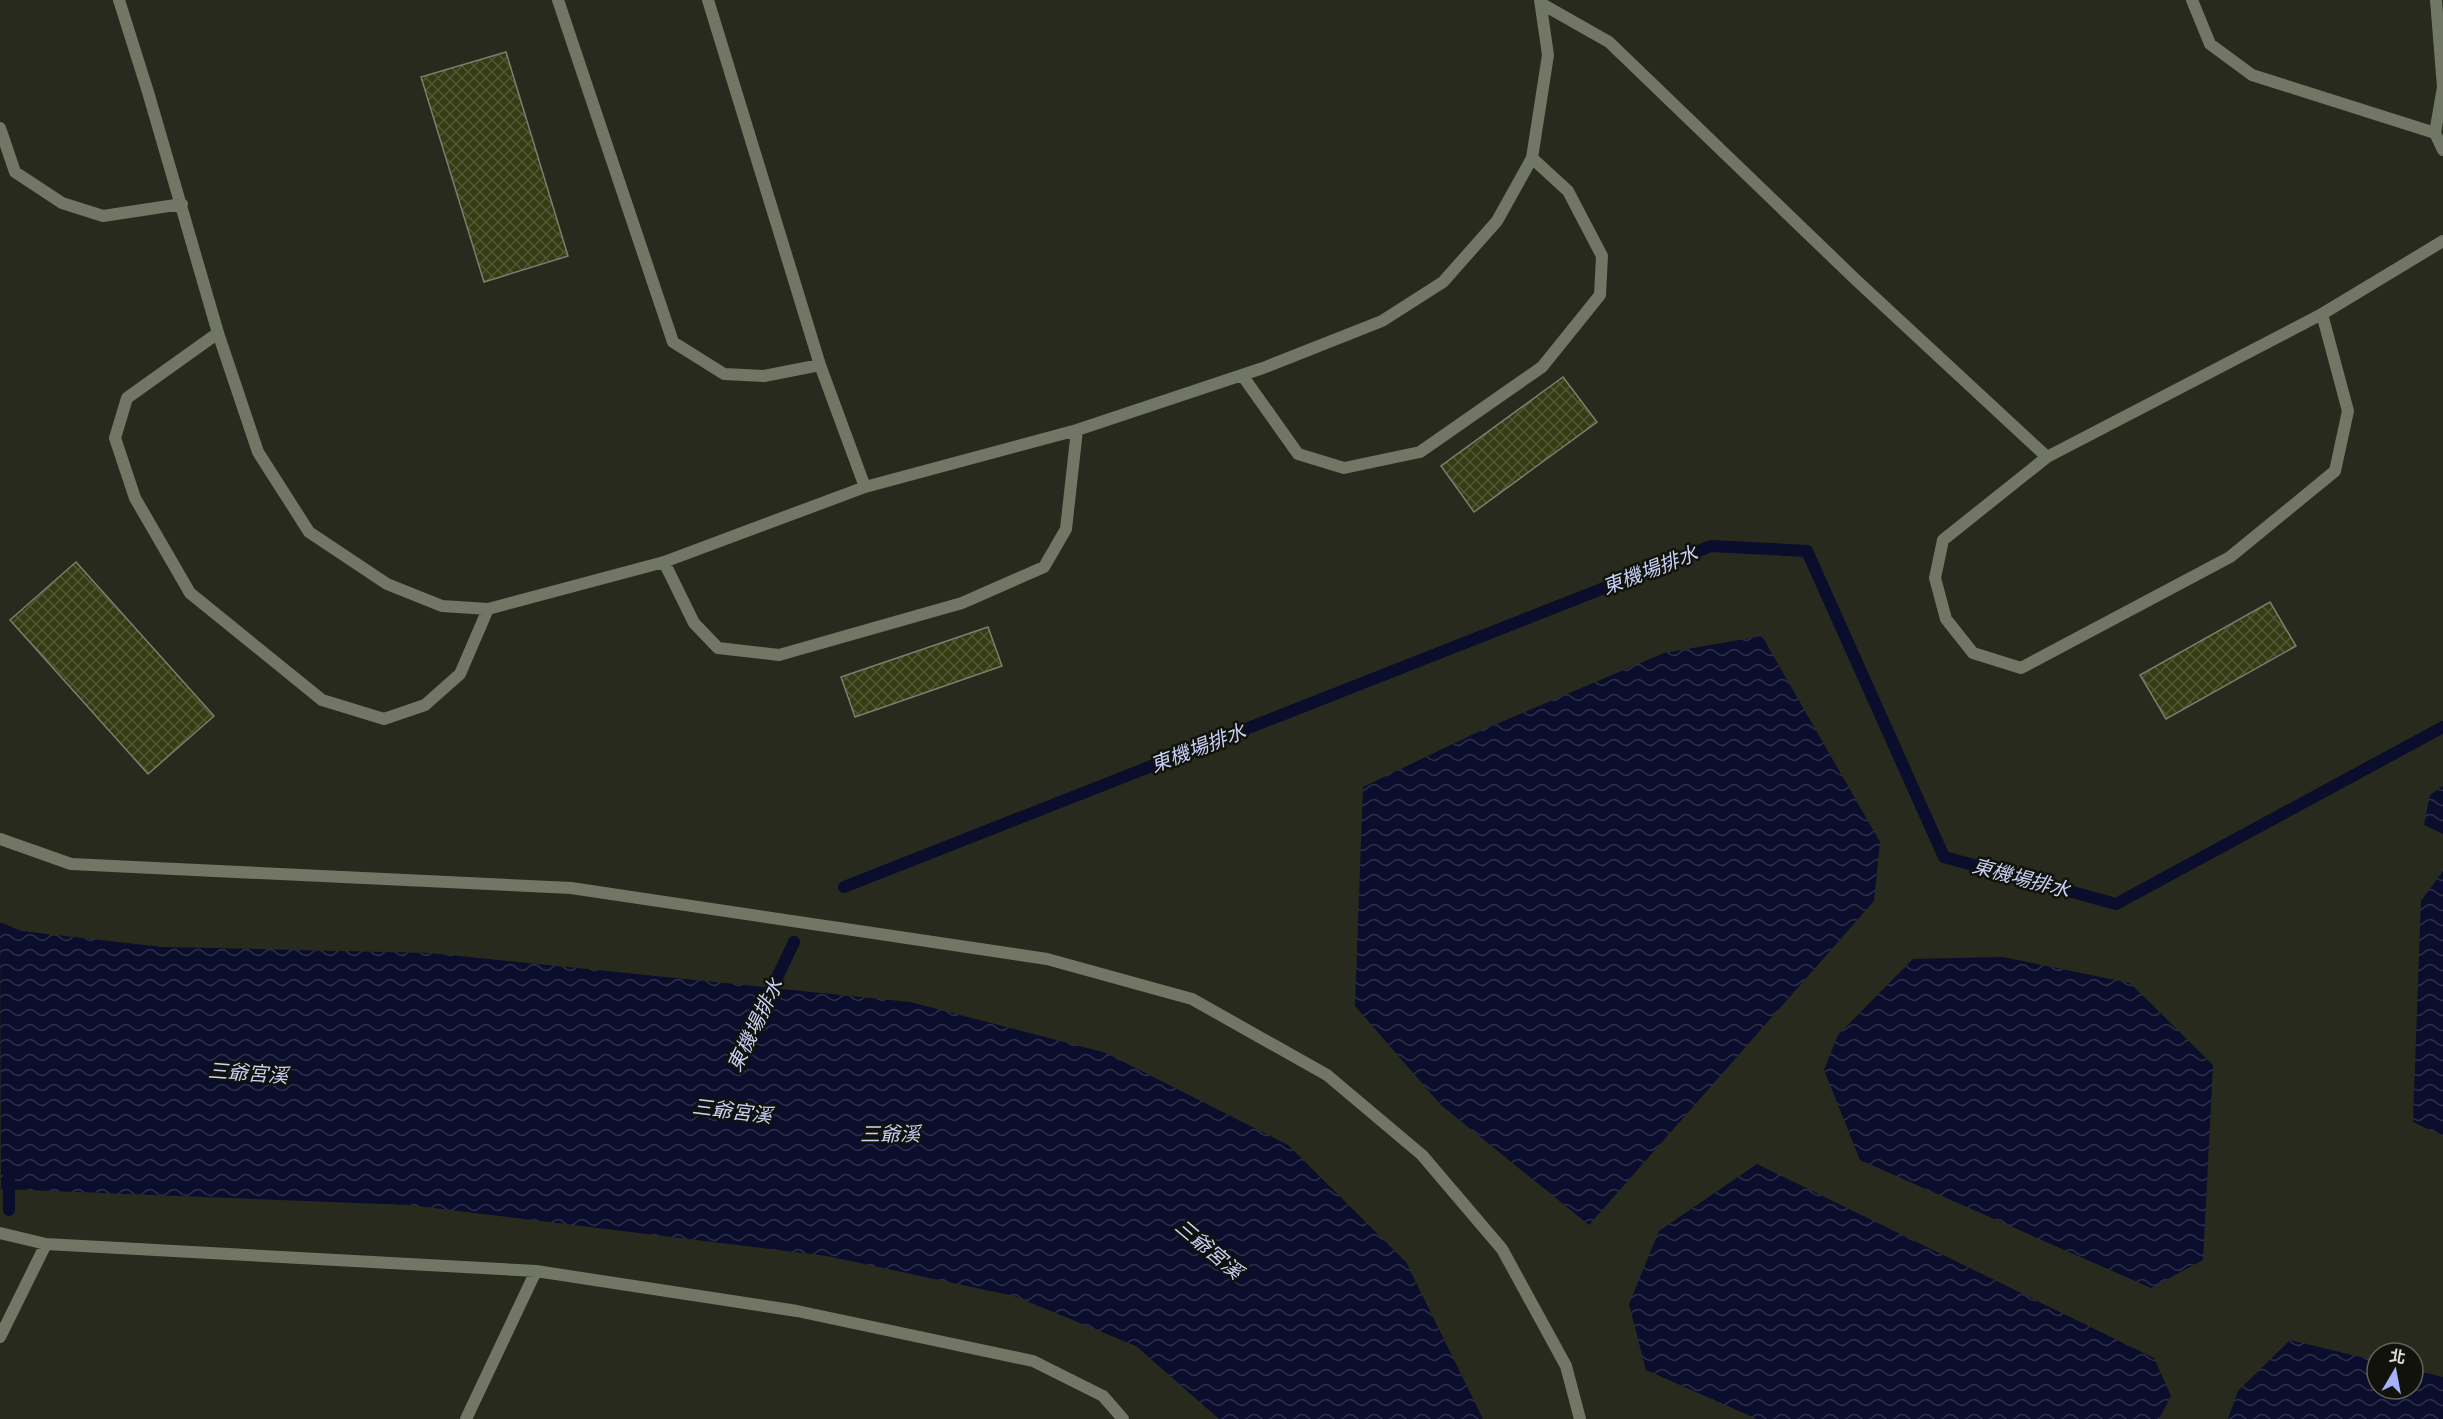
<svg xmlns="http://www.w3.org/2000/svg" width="2443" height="1419" font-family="'PT Sans Narrow','Noto Sans TC',sans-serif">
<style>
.water{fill:url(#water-waves)}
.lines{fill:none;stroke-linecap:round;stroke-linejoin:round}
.stream{stroke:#0a0d2b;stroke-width:12}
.building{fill:url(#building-cross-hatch);stroke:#7b7f6e;stroke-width:1.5}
.lane{stroke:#727664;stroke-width:12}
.labels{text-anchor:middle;stroke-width:5;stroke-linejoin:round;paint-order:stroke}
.water-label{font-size:20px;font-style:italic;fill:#c8d1f8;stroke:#10120b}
</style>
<defs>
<pattern id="water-waves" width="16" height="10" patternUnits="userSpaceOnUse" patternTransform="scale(1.5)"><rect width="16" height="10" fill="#0a0d2b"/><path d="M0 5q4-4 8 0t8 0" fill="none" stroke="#2d3049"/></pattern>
<pattern id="building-cross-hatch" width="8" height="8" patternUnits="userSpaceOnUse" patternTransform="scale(1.5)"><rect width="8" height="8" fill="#353c14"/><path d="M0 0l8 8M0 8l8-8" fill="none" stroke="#525835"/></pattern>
</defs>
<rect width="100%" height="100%" fill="#272a1c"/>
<path class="water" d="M 1762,636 L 1880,842 L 1874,901 L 1589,1225 L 1441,1105 L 1355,1006 L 1363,787 L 1480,731 L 1664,653 Z
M 2443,786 L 2443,834 L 2424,825 L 2430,795 Z
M 2443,871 L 2443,1136 L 2413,1122 L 2421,901 Z
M 0,922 L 21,931 L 162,947 L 430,953 L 910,1002 L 1106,1053 L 1288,1145 L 1406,1262 L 1483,1419 L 1219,1419 L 1136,1346 L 1014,1296 L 827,1256 L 409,1205 L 1,1189 Z
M 2003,957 L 2130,983 L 2213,1065 L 2203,1260 L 2151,1288 L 1860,1160 L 1824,1070 L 1838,1035 L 1913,959 Z
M 1757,1164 L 2154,1358 L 2171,1396 L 2159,1419 L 1757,1419 L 1646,1370 L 1629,1304 L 1659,1231 Z
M 2290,1340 L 2377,1361 L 2377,1389 L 2413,1389 L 2413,1370 L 2443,1377 L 2443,1419 L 2228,1419 L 2238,1391 Z"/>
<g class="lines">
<path class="stream" d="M 844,887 L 1711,546 L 1807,551 L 1944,857 L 2116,904 L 2443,727
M 765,1003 L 794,942
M 9,1210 L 9,1175"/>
</g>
<path class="building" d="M 506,52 L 568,256 L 484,282 L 421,77 Z
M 1563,377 L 1597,422 L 1474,512 L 1441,466 Z
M 76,562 L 214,716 L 148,774 L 10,620 Z
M 2270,602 L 2296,646 L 2166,719 L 2140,675 Z
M 988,627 L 1002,666 L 855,717 L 841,677 Z"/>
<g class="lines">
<path class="lane" d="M 119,0 L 148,92 L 218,333 L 258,452 L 309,532 L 387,584 L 442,606 L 488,609 L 664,562 L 865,487 L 1077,430 L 1263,368 L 1382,321 L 1443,282 L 1497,221 L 1532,158 L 1548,55 L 1540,0
M 558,0 L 673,342 L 724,374 L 764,376 L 820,365
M 708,0 L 820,365 L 865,487
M 2192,0 L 2210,44 L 2252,75 L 2435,133 L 2443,150
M 1542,4 L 1609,42 L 1855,279 L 2047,457 L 2322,314
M 0,128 L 15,172 L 62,203 L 103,216 L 182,204
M 2435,133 L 2443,87 L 2436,0
M 218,333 L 127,398 L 115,438 L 135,498 L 190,593 L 322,700 L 384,719 L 425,705 L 460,674 L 488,609
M 1242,375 L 1298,454 L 1344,468 L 1420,452 L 1542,367 L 1600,295 L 1602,256 L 1568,191 L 1532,158
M 2047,457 L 1943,540 L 1935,578 L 1946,619 L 1973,653 L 2021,668 L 2230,557 L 2335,471 L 2348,411 L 2322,314 L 2443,241
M 664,562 L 694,623 L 718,648 L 779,655 L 962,603 L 1044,567 L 1066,529 L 1077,430
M 0,839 L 71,864 L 571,888 L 1047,959 L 1192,999 L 1327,1075 L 1422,1155 L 1502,1249 L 1566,1366 L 1580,1419
M 0,1233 L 46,1244 L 536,1271 L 797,1311 L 1033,1361 L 1103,1396 L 1123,1419
M 0,1337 L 46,1244
M 466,1419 L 536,1271"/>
</g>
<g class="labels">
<g class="water-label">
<text transform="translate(1650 570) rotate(-21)" y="7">東機場排水</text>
<text transform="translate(1198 748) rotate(-21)" y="7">東機場排水</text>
<text transform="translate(2021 878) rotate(15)" y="7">東機場排水</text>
<text transform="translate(755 1025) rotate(-64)" y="7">東機場排水</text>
<text transform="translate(248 1073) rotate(4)" y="7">三爺宮溪</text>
<text transform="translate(732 1111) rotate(7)" y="7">三爺宮溪</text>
<text x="890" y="1141">三爺溪</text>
<text transform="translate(1209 1249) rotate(40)" y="7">三爺宮溪</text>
</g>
</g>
<g transform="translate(2395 1371) rotate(10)"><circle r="28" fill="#10120b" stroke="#61635b" stroke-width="1.5"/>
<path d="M0-4.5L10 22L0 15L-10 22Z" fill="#a3b2fd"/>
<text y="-9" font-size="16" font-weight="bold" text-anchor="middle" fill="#dbddd4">北</text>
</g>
</svg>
